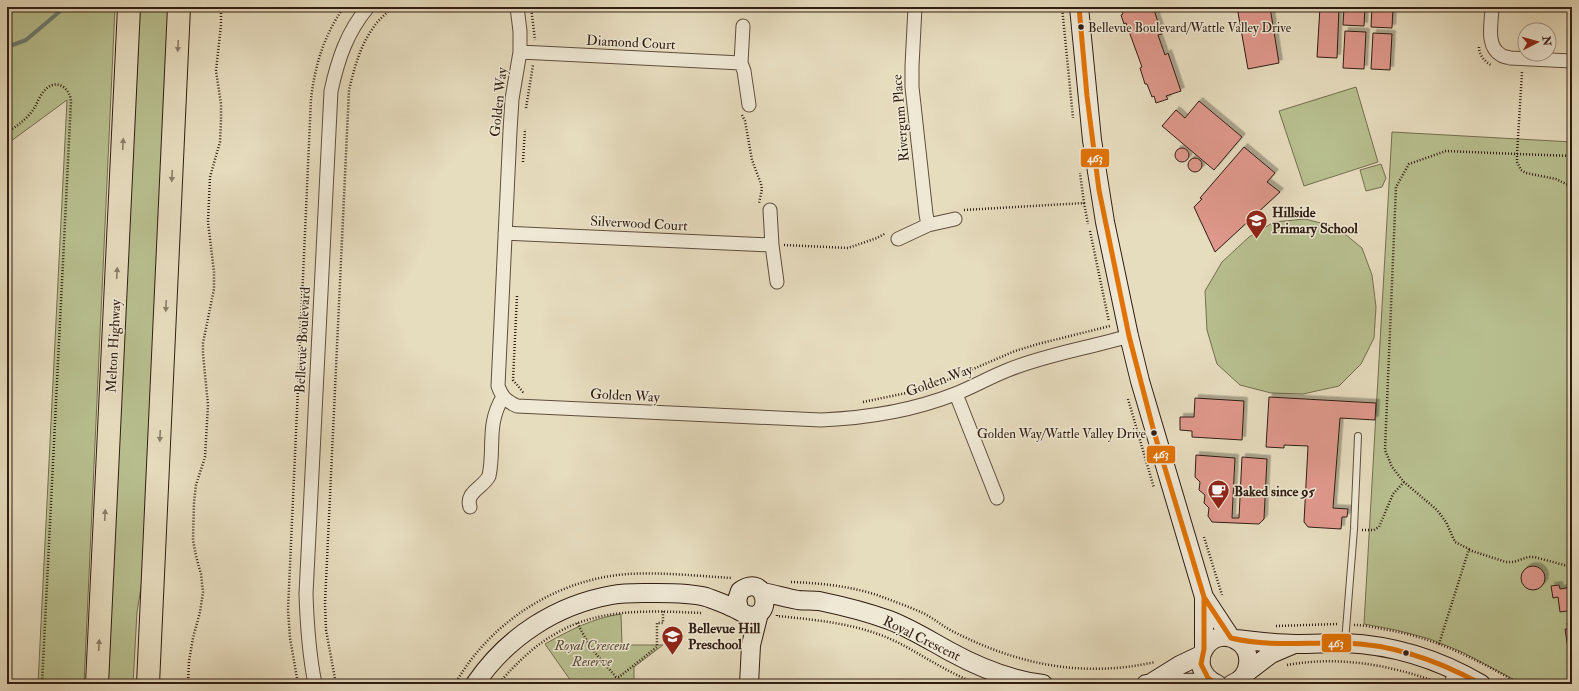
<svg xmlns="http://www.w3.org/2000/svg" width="1579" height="691" font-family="'IM FELL Double Pica',serif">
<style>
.green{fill:#b8bf8f;stroke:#746e50}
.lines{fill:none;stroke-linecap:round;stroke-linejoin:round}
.stream{stroke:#6d7c73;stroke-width:4}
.building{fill:#df988c;stroke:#301e12;filter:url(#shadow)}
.lane-casing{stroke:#5e4e3d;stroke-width:8}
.street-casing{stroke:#5e4e3d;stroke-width:15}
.secondary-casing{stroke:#301e12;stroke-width:20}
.highway-casing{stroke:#301e12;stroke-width:24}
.path{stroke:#301e12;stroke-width:2.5;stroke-dasharray:1 2;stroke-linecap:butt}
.lane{stroke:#efe8d5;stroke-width:6}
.street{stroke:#efe8d5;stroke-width:13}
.secondary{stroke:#efe8d5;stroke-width:18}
.highway{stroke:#e6dcbe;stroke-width:22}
.bus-1-casing{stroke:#efe8d5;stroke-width:8}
.bus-1{stroke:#e07303;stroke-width:5}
.oneway{fill:#8b7d68}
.bus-dot{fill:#301e12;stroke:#efe8d5;stroke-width:1.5}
.labels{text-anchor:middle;stroke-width:3;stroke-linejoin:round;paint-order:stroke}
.bus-label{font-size:13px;fill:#301e12;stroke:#efe8d5;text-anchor:start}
.street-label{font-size:14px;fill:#301e12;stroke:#efe8d5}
.poi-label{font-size:14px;font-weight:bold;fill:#301e12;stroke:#efe8d5;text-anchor:start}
.park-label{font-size:14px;font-style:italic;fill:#594e38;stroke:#efe8d5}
.line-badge{stroke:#efe8d5;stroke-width:1.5}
.badge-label{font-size:11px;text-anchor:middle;font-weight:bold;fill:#fff}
</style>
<defs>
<filter id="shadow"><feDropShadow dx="3.5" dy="-3.5" stdDeviation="0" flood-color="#0004"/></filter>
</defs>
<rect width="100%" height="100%" fill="#e6dcbe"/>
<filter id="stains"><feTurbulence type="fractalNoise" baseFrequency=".005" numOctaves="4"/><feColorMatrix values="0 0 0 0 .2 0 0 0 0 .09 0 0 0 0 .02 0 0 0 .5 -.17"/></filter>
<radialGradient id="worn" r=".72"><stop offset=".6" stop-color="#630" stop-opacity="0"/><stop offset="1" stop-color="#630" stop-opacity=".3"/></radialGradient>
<path class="green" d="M 7,7 L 115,7 L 84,684 L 38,684 L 67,100 L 7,144 Z
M 137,7 L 172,7 L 145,563 L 137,612 L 133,684 L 105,684 Z
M 1356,87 L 1378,162 L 1304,186 L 1279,111 Z
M 1392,132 L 1572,142 L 1572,684 L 1522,684 L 1462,652 L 1430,639 L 1396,630 L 1364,624 Z
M 1381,164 L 1386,178 L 1382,187 L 1366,191 L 1360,170 Z
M 1305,219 L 1325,224 L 1340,230 L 1362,248 L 1372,275 L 1376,307 L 1374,338 L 1361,364 L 1339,386 L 1303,394 L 1271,393 L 1240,385 L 1217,364 L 1207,330 L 1205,291 L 1222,262 L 1249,237 L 1274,222 Z
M 621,614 L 622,645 L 663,645 L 634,667 L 634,684 L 573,684 L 545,644 C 570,630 593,618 621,614 Z"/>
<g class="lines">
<path class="stream" d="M 7,47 L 26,40 L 65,7"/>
</g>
<path class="building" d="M 1120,7 L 1153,7 L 1162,34 L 1158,35 L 1165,55 L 1168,53 L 1181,91 L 1166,96 L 1168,99 L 1156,103 L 1154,96 L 1152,97 L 1147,84 L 1145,84 L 1140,68 L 1142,67 L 1126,23 L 1124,24 L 1121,15 L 1123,14 Z
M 1237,7 L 1270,7 L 1279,63 L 1248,69 Z
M 1320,7 L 1339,7 L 1337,58 L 1317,57 Z
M 1344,7 L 1365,7 L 1364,26 L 1343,25 Z
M 1372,7 L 1393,7 L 1392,28 L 1371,27 Z
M 1345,31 L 1366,32 L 1364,69 L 1343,68 Z
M 1373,33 L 1392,34 L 1390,70 L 1371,69 Z
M 1199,101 L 1242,137 L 1214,170 L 1162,126 L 1176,110 L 1185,118 Z
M 1244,147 L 1275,173 L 1267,182 L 1280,192 L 1215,252 L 1194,207 L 1202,199 L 1200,198 Z
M1175 155a7 7 0 1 1 14 0a7 7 0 1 1-14 0Z
M1188 165a7 7 0 1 1 14 0a7 7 0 1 1-14 0Z
M 1269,397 L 1376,403 L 1375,420 L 1340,418 L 1333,508 L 1348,509 L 1347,517 L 1342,517 L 1341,529 L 1308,527 L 1304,522 L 1308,446 L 1284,445 L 1284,448 L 1266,447 Z
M 1195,398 L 1244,401 L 1242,440 L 1192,437 L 1192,431 L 1180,430 L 1180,417 L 1194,417 Z
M 1196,455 L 1235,458 L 1232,518 L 1239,518 L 1242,457 L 1267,459 L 1264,519 L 1259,524 L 1212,522 L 1208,516 L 1209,508 L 1204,503 L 1205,495 L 1199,490 L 1200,482 L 1195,477 Z
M1521 578a12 12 0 1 1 24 0a12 12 0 1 1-24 0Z
M 1559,585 L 1560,589 L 1572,587 L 1572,648 L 1568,648 L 1565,629 L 1568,629 L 1567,623 L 1570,623 L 1567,611 L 1560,612 L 1558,597 L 1553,598 L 1551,586 Z"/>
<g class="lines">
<defs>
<path id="lane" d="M 1345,642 L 1354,529 L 1358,436"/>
<path id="street" d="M 517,7 L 520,31 L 520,52 L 512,99 L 510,131 L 498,386 C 502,397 506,401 517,406 L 821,420 C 867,418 912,411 955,394 C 973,387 990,377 1008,370 C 1047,354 1089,348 1129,336
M 915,7 L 912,66 L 912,87 L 926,214 L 928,225 L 955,219
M 1492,7 C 1492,21 1485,46 1501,55 C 1503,57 1507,57 1510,58 L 1572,61
M 520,52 L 741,63 L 743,26
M 741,63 L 744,71 L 749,105
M 505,233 L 772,245 L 770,210
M 898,239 L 928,225
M 772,245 L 777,282
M 956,394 L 997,498
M 470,507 C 465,492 483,488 489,476 C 495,448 486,424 503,397
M 315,684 C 309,654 307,625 306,594 L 331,91 C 338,59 347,32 368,7
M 1451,684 L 1456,670"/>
<path id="secondary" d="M 1079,7 L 1092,140 L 1105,222 L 1129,336 L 1140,381 L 1204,597 L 1204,649
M 762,592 C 774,594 786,598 798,600 C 805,601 812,600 819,601 C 843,606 867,612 889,620 C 910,628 929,640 949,651 C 978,667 1010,680 1043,684
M 1204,597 L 1231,638
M 1235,639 C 1255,641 1276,644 1296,644 C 1312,644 1329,643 1345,643 C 1393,645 1440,660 1481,684
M 1246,673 L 1271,654 L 1292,645
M 1151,683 L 1180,665 L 1201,655
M 475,684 C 507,637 556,605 612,595 C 627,592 642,593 657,593 C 673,593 691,593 706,597 C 714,600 723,603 731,607 C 737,609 742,613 747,615 C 774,622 768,571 740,591 L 737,600 L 739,609
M 749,684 L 751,645 L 759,613
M 1146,684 L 1212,682
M 1217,684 C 1182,668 1210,621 1239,642 C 1246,647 1249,656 1248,664 C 1247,674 1240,681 1232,684"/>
<path id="highway" d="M 97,684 L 129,7
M 148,684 L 179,7"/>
</defs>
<use href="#lane" class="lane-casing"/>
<use href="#street" class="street-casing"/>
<use href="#secondary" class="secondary-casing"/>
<use href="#highway" class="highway-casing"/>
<path class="path" d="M 531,7 L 535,40
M 1062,7 L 1073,118
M 1479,47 C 1479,55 1485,62 1491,65
M 526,108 L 533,65
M 742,115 L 745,121 L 752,160 L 761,184 L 762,189 L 759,203
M 7,132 C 18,126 28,118 35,107 C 38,101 41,93 47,88 C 58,79 70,89 71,101 L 42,684
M 1572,156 L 1517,154 L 1517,162 L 1521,170 L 1526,173 L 1556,179 L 1572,187
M 523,162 L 525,129
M 1084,203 L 1088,224
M 964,210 L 1084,203 L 1080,173
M 1090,231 L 1109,322
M 784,245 L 848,248 L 877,238 L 886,233
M 517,296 L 513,380 L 523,392 L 525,392
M 1128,399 L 1154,488
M 863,402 L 916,391 L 943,382 L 1015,351 L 1038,344 L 1110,326
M 1362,530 L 1374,530 L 1379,527 L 1393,494 L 1404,482
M 1204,537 L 1222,595
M 1469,550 L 1506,562 L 1514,562 L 1528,557 L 1534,557 L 1572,567
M 791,582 C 820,583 849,586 877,595 C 893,601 910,607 925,614 C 936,620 945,628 956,633 C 1020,665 1084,678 1155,662
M 777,615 L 777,616 C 819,620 861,624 899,643 C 924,656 947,672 973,682
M 577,623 L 591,648 L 616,677 L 619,677 L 657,647 L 657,623 L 663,623 L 663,611
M 1354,625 C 1363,625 1373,627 1382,629 C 1434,637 1474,658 1520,684
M 1276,626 L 1337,624
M 1439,644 L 1469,549 L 1455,542 L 1446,522 L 1437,510 L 1404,482 L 1392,467 L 1385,450 L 1396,187 L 1409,164 L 1446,151 L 1517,154 L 1522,72
M 1287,665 C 1337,656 1386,664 1434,681
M 188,684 L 189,661 L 193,638 L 200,612 L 203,592 L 201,574 L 196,556 L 193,540 L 194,502 L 196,485 L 205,457 L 208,405 L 203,354 L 203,343 L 214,289 L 214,272 L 208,222 L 210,177 L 220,142 L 221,120 L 221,104 L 216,71 L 221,25 L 221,7
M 298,684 L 290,638 L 288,610 L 311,99 C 315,65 324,35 344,7
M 336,684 L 326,630 L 325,603 L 349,90 C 354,69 360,46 373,28 C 378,20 386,14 392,7
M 455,684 C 490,622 557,579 628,574 C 662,572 698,576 732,578
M 498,684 C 515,665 532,647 555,634 C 600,607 653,611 703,613"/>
<use href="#lane" class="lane"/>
<use href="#street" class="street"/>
<use href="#secondary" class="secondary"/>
<use href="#highway" class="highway"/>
<defs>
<path id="bus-1" d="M 1079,7 L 1087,96 L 1099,190 L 1129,336 L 1154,432 L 1204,597 L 1231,638 C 1268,647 1307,642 1344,643 C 1393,644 1439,661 1481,684
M 1201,587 L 1204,597 L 1204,649 L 1201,664 L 1208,678 L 1217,684"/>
</defs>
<use href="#bus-1" class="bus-1-casing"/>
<use href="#bus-1" class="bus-1"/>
</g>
<defs><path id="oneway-solid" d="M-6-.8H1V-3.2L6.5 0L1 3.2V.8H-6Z"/></defs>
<g class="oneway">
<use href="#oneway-solid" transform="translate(178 46) rotate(93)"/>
<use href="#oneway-solid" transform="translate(123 144) rotate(-87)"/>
<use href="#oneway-solid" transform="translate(172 176) rotate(93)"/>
<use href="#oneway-solid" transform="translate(117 273) rotate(-87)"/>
<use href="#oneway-solid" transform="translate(166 306) rotate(93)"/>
<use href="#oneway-solid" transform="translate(160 436) rotate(93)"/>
<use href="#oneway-solid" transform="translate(105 515) rotate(-87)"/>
<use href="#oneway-solid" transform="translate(99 645) rotate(-87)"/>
</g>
<defs>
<symbol id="school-pin" viewBox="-11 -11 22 30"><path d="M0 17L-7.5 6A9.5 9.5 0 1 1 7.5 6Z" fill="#8f2418" stroke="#efe8d5"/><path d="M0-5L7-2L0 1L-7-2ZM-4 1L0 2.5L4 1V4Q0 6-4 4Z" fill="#fff"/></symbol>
<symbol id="cafe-pin" viewBox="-11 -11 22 30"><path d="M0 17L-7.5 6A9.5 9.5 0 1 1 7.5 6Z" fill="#8f2418" stroke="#efe8d5"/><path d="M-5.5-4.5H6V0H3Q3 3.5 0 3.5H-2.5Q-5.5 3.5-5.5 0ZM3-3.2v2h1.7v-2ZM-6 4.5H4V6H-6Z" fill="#fff"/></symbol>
</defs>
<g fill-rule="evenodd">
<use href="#school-pin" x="1244" y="208" width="25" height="34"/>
<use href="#cafe-pin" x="1206" y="478" width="25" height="34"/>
<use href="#school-pin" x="660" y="624" width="25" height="34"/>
</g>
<g class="bus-dot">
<circle cx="1081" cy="27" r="3.5"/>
<circle cx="1154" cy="433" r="3.5"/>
<circle cx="1406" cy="653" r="3.5"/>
</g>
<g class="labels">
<g class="bus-label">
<text x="1088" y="32">Bellevue Boulevard/Wattle Valley Drive</text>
<text x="1146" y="438" text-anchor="end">Golden Way/Wattle Valley Drive</text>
</g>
<g class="street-label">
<text transform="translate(631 42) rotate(3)" y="5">Diamond Court</text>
<text transform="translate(498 102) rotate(-84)" y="5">Golden Way</text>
<text transform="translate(900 118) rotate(-95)" y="5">Rivergum Place</text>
<text transform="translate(639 223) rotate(3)" y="5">Silverwood Court</text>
<text transform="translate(302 340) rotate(-87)" y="5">Bellevue Boulevard</text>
<text transform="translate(113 346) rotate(-87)" y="5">Melton Highway</text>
<text transform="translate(939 380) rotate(-20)" y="5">Golden Way</text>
<text transform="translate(625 395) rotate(3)" y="5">Golden Way</text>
<text transform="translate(922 638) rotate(26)" y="5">Royal Crescent</text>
</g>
<g class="poi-label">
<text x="1272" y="217">Hillside<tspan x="1272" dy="16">Primary School</tspan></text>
<text x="1234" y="496">Baked since 95</text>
<text x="688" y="633">Bellevue Hill<tspan x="688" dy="16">Preschool</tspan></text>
</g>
<g class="park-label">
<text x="592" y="650">Royal Crescent<tspan x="592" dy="16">Reserve</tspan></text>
</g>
</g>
<g class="line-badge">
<rect x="1080" y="148" width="30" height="20" rx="4" fill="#e07303"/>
<rect x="1146" y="445" width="30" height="19" rx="4" fill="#e07303"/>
<rect x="1321" y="633" width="31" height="20" rx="4" fill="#e07303"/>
</g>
<g class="badge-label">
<text x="1095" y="162">463</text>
<text x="1161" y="458">463</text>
<text x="1336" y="647">463</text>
</g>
<rect width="1579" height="691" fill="none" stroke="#e6dcbe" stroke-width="24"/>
<rect x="8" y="8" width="1563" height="675" fill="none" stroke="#301e12" stroke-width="2"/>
<rect x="12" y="12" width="1555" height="667" fill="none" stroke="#301e12"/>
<g transform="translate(1537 42) rotate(84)"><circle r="19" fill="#efe8d5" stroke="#a39787"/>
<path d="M0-3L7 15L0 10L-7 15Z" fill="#8f2418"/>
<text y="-6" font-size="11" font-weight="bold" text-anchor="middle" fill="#301e12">N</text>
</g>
<rect width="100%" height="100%" filter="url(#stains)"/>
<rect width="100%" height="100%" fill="url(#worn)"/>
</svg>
